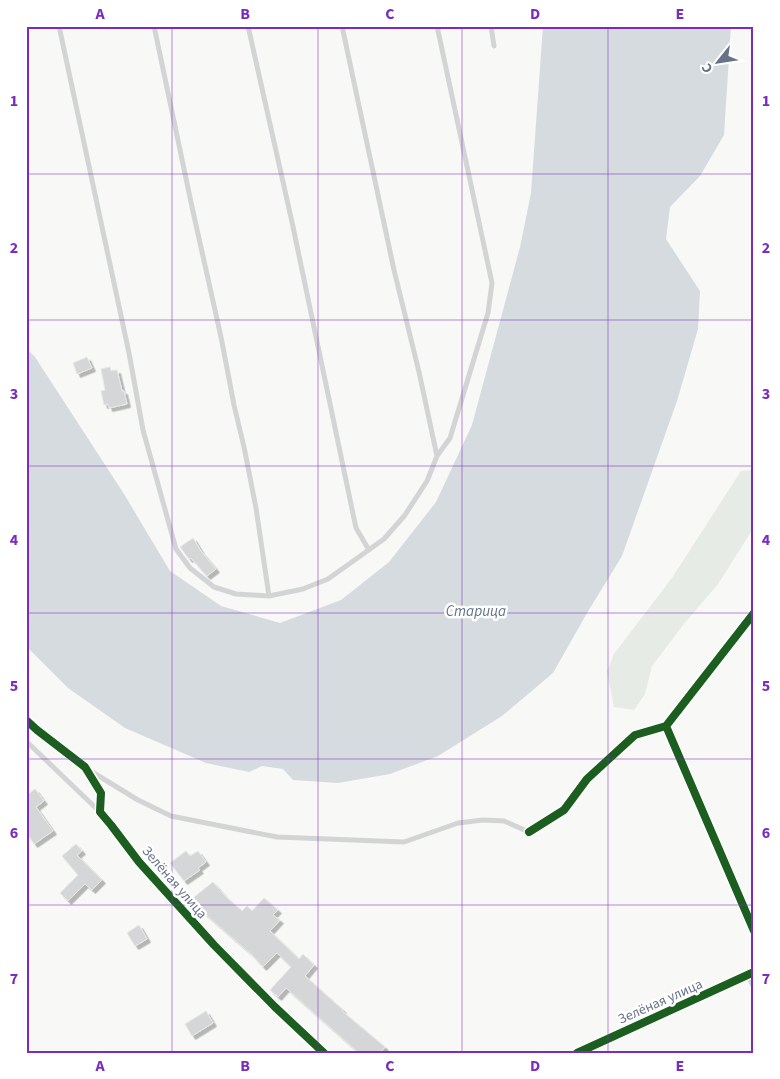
<svg xmlns="http://www.w3.org/2000/svg" width="780" height="1079" font-family="'Source Sans 3',sans-serif">
<style>
.green{fill:#e6ebe5}
.water{fill:#d6dbe0}
.building{fill:#d5d6d7;stroke:#e7e7e6;filter:url(#shadow)}
.lines{fill:none;stroke-linecap:round;stroke-linejoin:round}
.service{stroke:#d3d4d5;stroke-width:5}
.minor{stroke:#d3d4d5;stroke-width:10}
.cycleway-casing{stroke:#fff;stroke-width:11}
.cycleway{stroke:#1b5e20;stroke-width:8}
.grid{fill:none;stroke:#7b2cbf;stroke-width:1;stroke-opacity:0.55}
.labels{text-anchor:middle;stroke-width:5;stroke-linejoin:round;paint-order:stroke}
.street-label{font-size:14px;fill:#667288;stroke:#fff}
.water-label{font-size:15px;font-style:italic;fill:#627383;stroke:#fff}
.neatline{fill:none;stroke:#7b2cbf;stroke-width:2}
.grid-label{font-size:16px;text-anchor:middle;font-weight:bold;fill:#7b2cbf}
</style>
<defs>
<filter id="shadow"><feDropShadow dx="3.5" dy="3.5" stdDeviation="0" flood-color="#0004"/></filter>
</defs>
<rect width="100%" height="100%" fill="#f8f8f7"/>
<path class="green" d="M 754,470 L 754,527 L 718,584 L 683,625 L 652,666 L 645,694 L 634,710 L 614,707 L 607,672 L 614,654 L 672,578 L 741,471 Z"/>
<path class="water" d="M 543,26 L 731,26 L 724,135 L 700,176 L 670,207 L 666,239 L 700,291 L 698,329 L 677,401 L 622,556 L 587,613 L 553,673 L 502,716 L 438,756 L 390,774 L 338,783 L 293,780 L 283,769 L 262,766 L 249,772 L 206,763 L 125,728 L 68,688 L 26,646 L 26,348 L 35,357 L 124,494 L 170,571 L 221,606 L 280,623 L 341,600 L 389,562 L 436,502 L 472,425 L 520,247 L 531,193 Z"/>
<path class="building" d="M 87,357 L 92,368 L 77,374 L 73,363 Z
M 110,367 L 111,371 L 117,370 L 122,391 L 124,391 L 127,404 L 109,408 L 108,404 L 104,405 L 101,391 L 105,390 L 101,369 Z
M 193,538 L 201,551 L 216,569 L 207,576 L 203,572 L 191,558 L 189,559 L 180,547 Z
M 35,789 L 44,801 L 36,807 L 53,831 L 34,844 L 26,832 L 26,794 L 27,795 Z
M 76,844 L 82,851 L 77,855 L 102,880 L 92,890 L 85,884 L 68,901 L 60,893 L 78,875 L 62,856 Z
M 186,851 L 190,856 L 198,851 L 206,862 L 198,868 L 200,870 L 184,881 L 170,863 Z
M 213,882 L 225,896 L 242,911 L 247,906 L 252,911 L 264,898 L 278,910 L 273,915 L 280,920 L 270,931 L 299,959 L 303,954 L 314,965 L 305,976 L 343,1010 L 342,1011 L 385,1047 L 380,1053 L 359,1053 L 286,988 L 278,997 L 270,990 L 291,967 L 277,953 L 263,967 L 251,954 L 204,913 L 193,898 Z
M 139,925 L 147,939 L 135,946 L 127,933 Z
M 206,1011 L 213,1023 L 192,1036 L 185,1024 Z"/>
<g class="lines">
<path class="service" d="M 59,26 L 129,353 L 143,430 L 176,549 L 190,568 L 214,587 L 236,594 L 269,596 L 303,589 L 328,579 L 384,539 L 405,515 L 427,481 L 437,456 L 450,438 L 488,313 L 492,283 L 437,26
M 154,26 L 192,207 L 221,337 L 234,405 L 244,447 L 256,508 L 269,596
M 248,26 L 292,222 L 356,528 L 369,550
M 342,26 L 394,270 L 419,372 L 437,456
M 491,26 L 494,46
M 26,741 L 100,812
M 89,770 L 138,800 L 171,816 L 277,837 L 404,842 L 458,823 L 483,820 L 504,821 L 529,832
M 747,975 L 754,987"/>
<path class="minor" d="M 26,720 L 37,730 L 85,767 L 101,793 L 100,812 L 111,825 L 139,862 L 214,945 L 275,1007 L 324,1053
M 666,726 L 754,931
M 529,832 L 564,810 L 587,779 L 635,735 L 666,726 L 754,613
M 577,1053 L 754,972"/>
<defs>
<path id="cycleway" d="M 26,720 L 37,730 L 85,767 L 101,793 L 100,812 L 111,825 L 139,862 L 214,945 L 275,1007 L 324,1053
M 666,726 L 754,931
M 529,832 L 564,810 L 587,779 L 635,735 L 666,726 L 754,613
M 577,1053 L 754,972"/>
</defs>
<use href="#cycleway" class="cycleway-casing"/>
<use href="#cycleway" class="cycleway"/>
</g>
<path class="grid" d="M 172,26 L 172,1053M 318,26 L 318,1053M 462,26 L 462,1053M 608,26 L 608,1053M 26,174 L 754,174M 26,320 L 754,320M 26,466 L 754,466M 26,613 L 754,613M 26,759 L 754,759M 26,905 L 754,905"/>
<g class="labels">
<g class="street-label">
<text transform="translate(175 882) rotate(49)" y="5">Зелёная улица</text>
<text transform="translate(660 1001) rotate(-24)" y="5">Зелёная улица</text>
</g>
<g class="water-label">
<text x="476" y="616">Старица</text>
</g>
</g>
<rect width="780" height="1079" fill="none" stroke="#ffffff" stroke-width="55"/>
<g transform="translate(718 62) rotate(240)" stroke="#ffffff" stroke-width="4" paint-order="stroke">
<path d="M0-4L9 19L0 12L-9 19Z" fill="#667288"/>
<text y="-8" font-size="14" font-weight="bold" text-anchor="middle" fill="#667288">С</text>
</g>
<rect x="28" y="28" width="724" height="1024" class="neatline"/>
<g class="grid-label">
<text x="100" y="19">A</text>
<text x="245" y="19">B</text>
<text x="390" y="19">C</text>
<text x="535" y="19">D</text>
<text x="680" y="19">E</text>
<text x="14" y="106">1</text>
<text x="766" y="106">1</text>
<text x="14" y="253">2</text>
<text x="766" y="253">2</text>
<text x="14" y="399">3</text>
<text x="766" y="399">3</text>
<text x="14" y="545">4</text>
<text x="766" y="545">4</text>
<text x="14" y="691">5</text>
<text x="766" y="691">5</text>
<text x="14" y="838">6</text>
<text x="766" y="838">6</text>
<text x="14" y="984">7</text>
<text x="766" y="984">7</text>
<text x="100" y="1071">A</text>
<text x="245" y="1071">B</text>
<text x="390" y="1071">C</text>
<text x="535" y="1071">D</text>
<text x="680" y="1071">E</text>
</g>
</svg>
